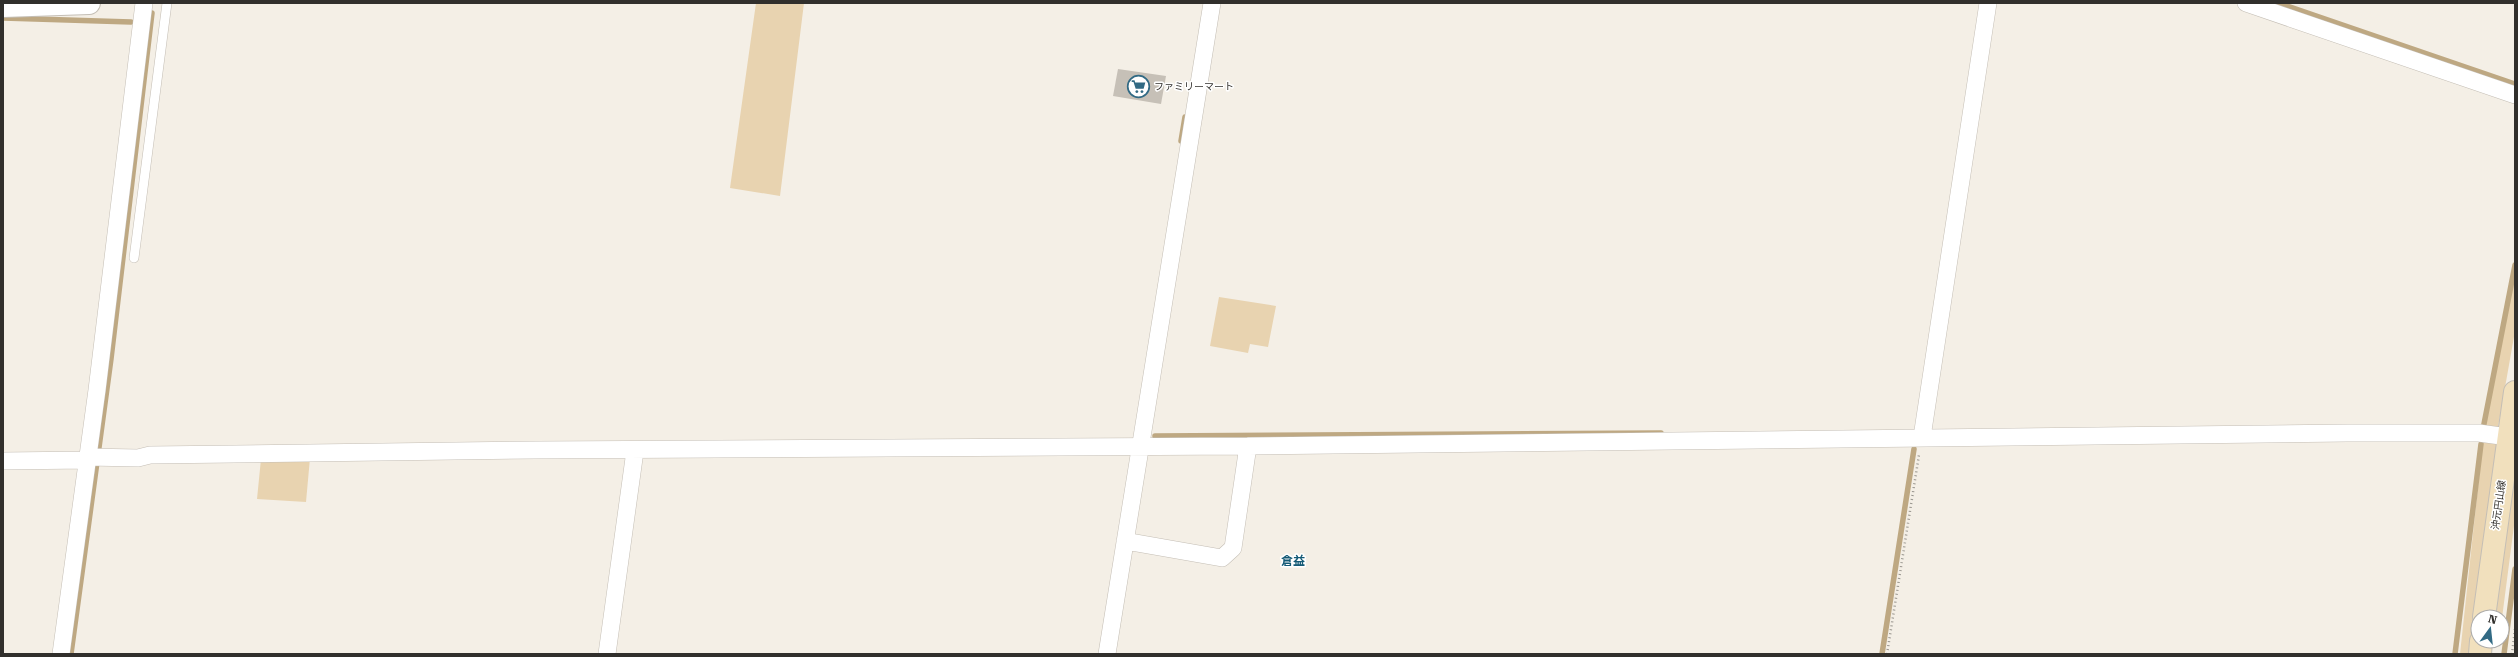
<svg xmlns="http://www.w3.org/2000/svg" width="2518" height="657" font-family="'Roboto Serif','Noto Sans JP',serif">
<style>
.green{fill:#e8d3b0}
.lines{fill:none;stroke-linecap:round;stroke-linejoin:round}
.stream{stroke:#bea882;stroke-width:5.5}
.building{fill:#c6c0b7}
.service-casing{stroke:#c4beb5;stroke-width:10}
.minor-casing{stroke:#c4beb5;stroke-width:18}
.tertiary-casing{stroke:#c4beb5;stroke-width:24}
.secondary-casing{stroke:#c4beb5;stroke-width:24}
.path{stroke:#99968f;stroke-width:2.5;stroke-dasharray:1 3;stroke-linecap:butt}
.service{stroke:#fff;stroke-width:9}
.minor{stroke:#fff;stroke-width:17}
.tertiary{stroke:#fff;stroke-width:22}
.secondary{stroke:#f1e0bd;stroke-width:22}
.labels{text-anchor:middle;stroke-width:3;stroke-linejoin:round;paint-order:stroke}
.poi-label{font-size:10px;fill:#312f2c;stroke:#fff;text-anchor:start}
.street-label{font-size:10px;fill:#312f2c;stroke:#fff}
.quarter-label{font-size:12px;font-weight:bold;fill:#145a76;stroke:#fff}
</style>
<rect width="100%" height="100%" fill="#f4efe6"/>
<path class="green" d="M 756,3 L 804,3 L 780,196 L 730,188 Z
M 2515,275 L 2515,331 L 2498,427 L 2485,428 Z
M 1219,297 L 1276,306 L 1268,347 L 1250,344 L 1248,353 L 1210,346 Z
M 2483,441 L 2497,444 L 2475,654 L 2460,654 Z
M 2515,452 L 2515,518 L 2502,618 L 2492,617 Z
M 310,458 L 306,502 L 257,499 L 261,459 Z"/>
<g class="lines">
<path class="stream" d="M 2278,3 L 2515,84
M 3,18 L 131,22
M 1181,141 L 1185,117
M 2483,429 L 2515,265
M 1155,436 L 1661,433
M 71,654 L 111,359 L 152,13
M 1882,654 L 1914,449
M 2455,654 L 2481,444
M 2504,654 L 2515,569"/>
</g>
<path class="building" d="M 1118,69 L 1166,76 L 1161,104 L 1113,96 Z"/>
<g class="lines">
<defs>
<path id="service" d="M 134,258 L 167,3"/>
<path id="minor" d="M 2246,3 L 2515,95
M 1922,437 L 1988,3
M 87,457 L 138,458 L 150,455 L 536,450 L 1248,446 L 2347,433 L 2479,433 L 2508,437
M 3,461 L 87,460
M 1125,541 L 1222,558 L 1233,548 L 1248,446
M 61,654 L 97,390 L 144,3
M 607,654 L 635,451
M 1107,654 L 1212,3"/>
<path id="tertiary" d="M 3,6 L 89,3"/>
<path id="secondary" d="M 2484,617 L 2515,392
M 2480,654 L 2481,641"/>
</defs>
<use href="#service" class="service-casing"/>
<use href="#minor" class="minor-casing"/>
<use href="#tertiary" class="tertiary-casing"/>
<use href="#secondary" class="secondary-casing"/>
<path class="path" d="M 1887,654 L 1919,455
M 2512,654 L 2515,629"/>
<use href="#service" class="service"/>
<use href="#minor" class="minor"/>
<use href="#tertiary" class="tertiary"/>
<use href="#secondary" class="secondary"/>
</g>
<defs>
<symbol id="supermarket-ring" viewBox="-11 -11 22 22"><circle r="9.5" fill="#fff" stroke="#326a84" stroke-width="1.5"/><path d="M-6-5.5h2.5l.6 2H6L4.5 2H-2.5L-4.4-4H-6ZM-1.5 3.2a1.3 1.3 0 1 0 .1 0ZM3 3.2a1.3 1.3 0 1 0 .1 0Z" fill="#326a84"/></symbol>
</defs>
<g fill-rule="evenodd">
<use href="#supermarket-ring" x="1126" y="74" width="25" height="25"/>
</g>
<g class="labels">
<g class="poi-label">
<text x="1154" y="90">ファミリーマート</text>
</g>
<g class="street-label">
<text transform="translate(2498 505) rotate(-82)" y="4">沖元円山線</text>
</g>
<g class="quarter-label">
<text x="1293" y="565">倉益</text>
</g>
</g>
<rect width="2518" height="657" fill="none" stroke="#312f2c" stroke-width="8"/>
<g transform="translate(2490 629) rotate(15)"><circle r="19" fill="#ffffff" stroke="#adacab"/>
<path d="M0-3L7 15L0 10L-7 15Z" fill="#326a84"/>
<text y="-6" font-size="11" font-weight="bold" text-anchor="middle" fill="#312f2c">N</text>
</g>
</svg>
